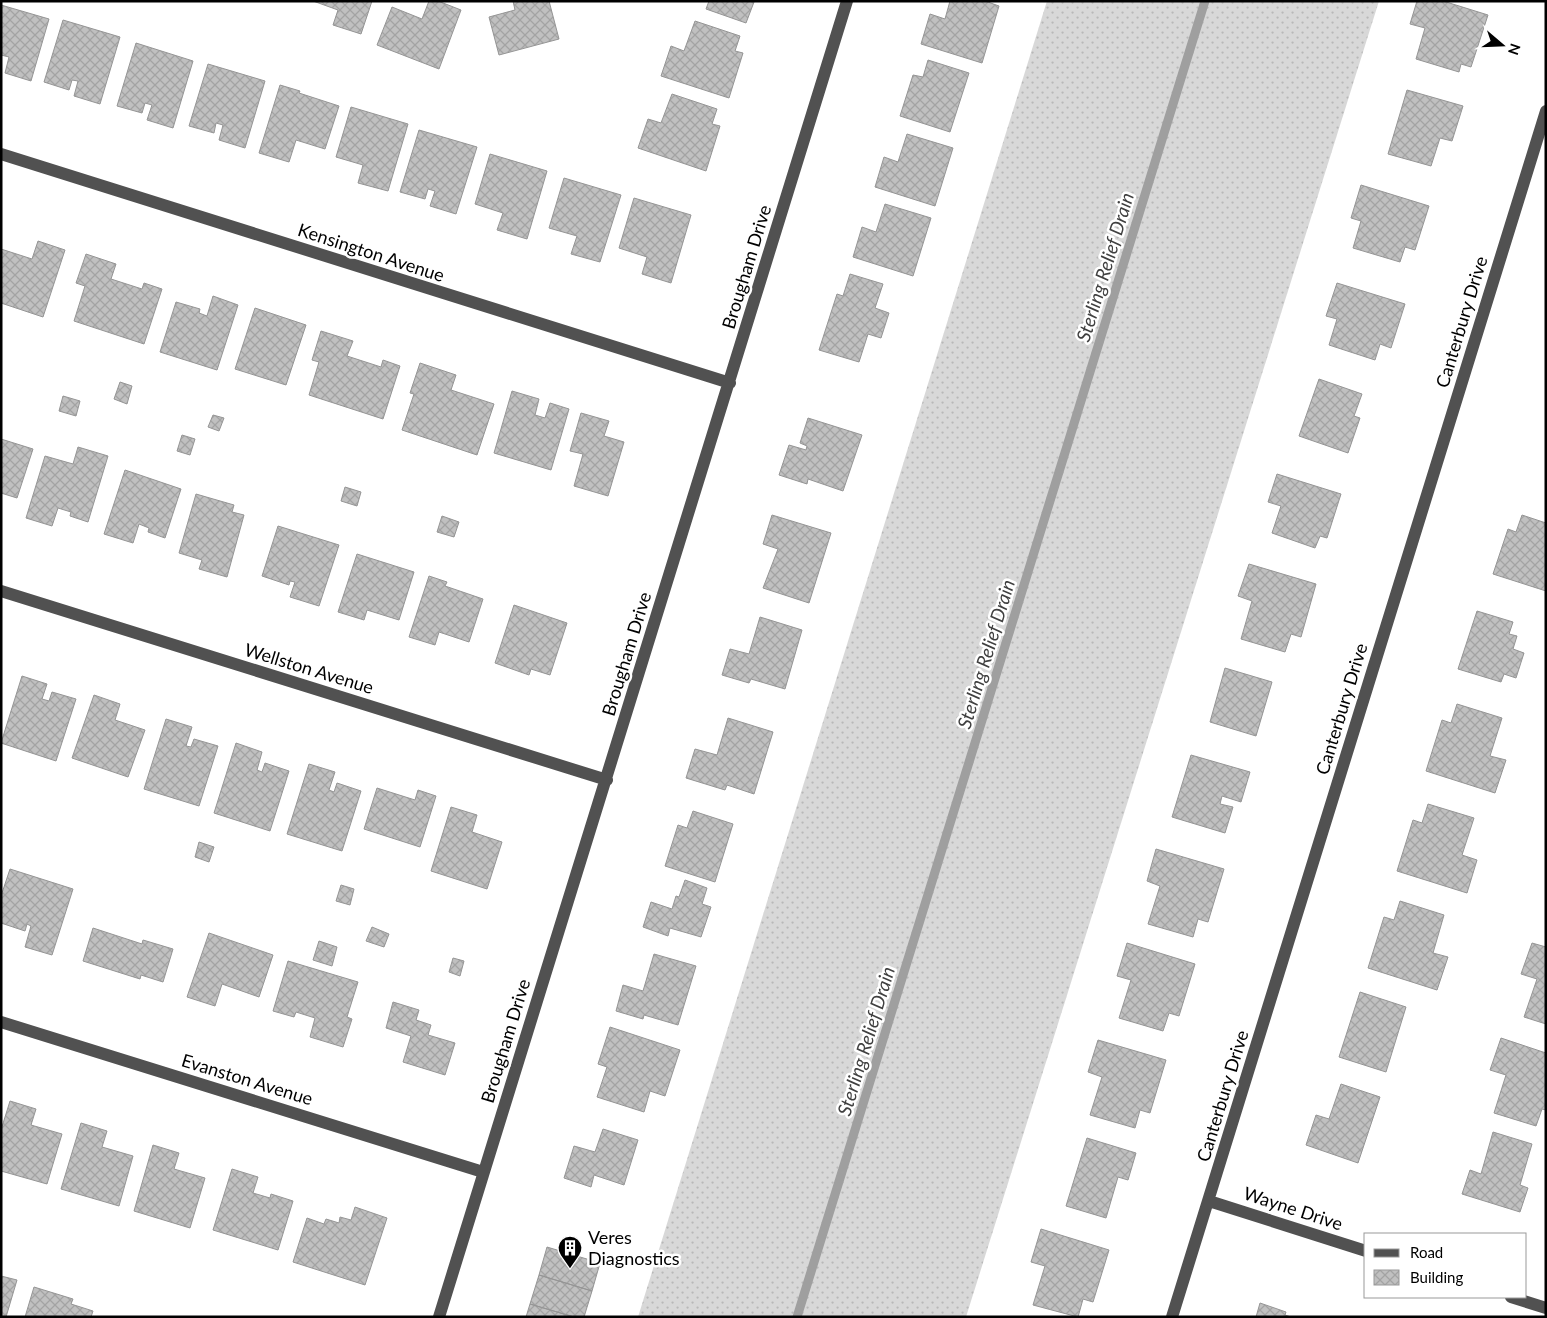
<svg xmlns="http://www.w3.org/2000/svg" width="1547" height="1318" font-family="Lato,sans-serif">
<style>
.grass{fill:url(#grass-dots)}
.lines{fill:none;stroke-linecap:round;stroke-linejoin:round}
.stream{stroke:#9f9f9f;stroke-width:9}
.building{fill:url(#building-cross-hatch);stroke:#959595}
.minor{stroke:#515151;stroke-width:12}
.labels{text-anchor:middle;stroke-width:5;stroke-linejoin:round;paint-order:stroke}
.street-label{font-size:18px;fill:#000;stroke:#fff}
.poi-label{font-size:18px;fill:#000;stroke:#fff;text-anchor:start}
.water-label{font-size:19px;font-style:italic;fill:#404040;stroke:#fff}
</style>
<defs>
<pattern id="grass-dots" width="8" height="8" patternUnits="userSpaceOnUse" patternTransform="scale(1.25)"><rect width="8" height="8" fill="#d8d8d8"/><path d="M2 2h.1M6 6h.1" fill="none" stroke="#b8b8b8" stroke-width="1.8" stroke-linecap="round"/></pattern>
<pattern id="building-cross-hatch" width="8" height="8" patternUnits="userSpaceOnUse" patternTransform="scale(1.25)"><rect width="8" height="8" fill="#c0c0c0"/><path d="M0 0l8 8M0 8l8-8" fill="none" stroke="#a3a3a3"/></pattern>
</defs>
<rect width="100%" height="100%" fill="#fff"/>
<path class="grass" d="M 1047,1 L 1379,1 L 966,1317 L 638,1317 Z"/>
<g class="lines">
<path class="stream" d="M 797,1317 L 1205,1"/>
</g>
<path class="building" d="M 313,1 L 372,1 L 361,34 L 333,25 L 338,10 Z
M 429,1 L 438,1 L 461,10 L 439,69 L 377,45 L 392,7 L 422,19 Z
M 513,1 L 549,1 L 559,39 L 499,55 L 489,17 L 515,10 Z
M 709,1 L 751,1 L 754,2 L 746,23 L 706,9 Z
M 950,1 L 985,1 L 999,6 L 982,63 L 921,44 L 930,14 L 945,19 Z
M 1417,1 L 1443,1 L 1488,15 L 1471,67 L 1461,64 L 1459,72 L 1416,59 L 1425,28 L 1410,24 Z
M 1,5 L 49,19 L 31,81 L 5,73 L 9,57 L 1,55 Z
M 63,20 L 120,37 L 100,104 L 74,96 L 78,81 L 72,80 L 69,90 L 44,82 Z
M 695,21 L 740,36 L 735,51 L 743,53 L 729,98 L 661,76 L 671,46 L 684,51 Z
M 136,43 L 193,61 L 173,128 L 147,120 L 152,105 L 145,103 L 142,113 L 117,106 Z
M 928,60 L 969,73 L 950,132 L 900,116 L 913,75 L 923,77 Z
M 208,64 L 265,81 L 245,148 L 219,140 L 223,125 L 216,123 L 214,133 L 189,126 Z
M 280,85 L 300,91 L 299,93 L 339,106 L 325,149 L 296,140 L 289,162 L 259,153 Z
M 1407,90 L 1463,106 L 1452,141 L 1440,138 L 1431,166 L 1388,154 Z
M 672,94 L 717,109 L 712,124 L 720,126 L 706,171 L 638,148 L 648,119 L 661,123 Z
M 351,107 L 408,124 L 388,191 L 358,183 L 363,165 L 336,157 Z
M 419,130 L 477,147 L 456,214 L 430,206 L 435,191 L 428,189 L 425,199 L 400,192 Z
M 907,134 L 953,148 L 935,206 L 875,187 L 884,157 L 898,162 Z
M 490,154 L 547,171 L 527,239 L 497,230 L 503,213 L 475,204 Z
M 564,178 L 621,195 L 600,262 L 571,254 L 577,236 L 549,228 Z
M 1361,185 L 1429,206 L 1415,250 L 1405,247 L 1400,262 L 1353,248 L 1361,221 L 1351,218 Z
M 634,198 L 691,215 L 671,283 L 642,274 L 647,257 L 619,248 Z
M 885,204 L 931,218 L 913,276 L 853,257 L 862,227 L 876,232 Z
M 38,241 L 65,250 L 43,317 L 1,303 L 1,249 L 32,259 Z
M 86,254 L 116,264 L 111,279 L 142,289 L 144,283 L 162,289 L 144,344 L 74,321 L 85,286 L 76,283 Z
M 850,274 L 883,284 L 875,308 L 889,313 L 881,338 L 868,334 L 859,362 L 819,350 L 837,294 L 843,296 Z
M 1337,283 L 1405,304 L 1391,348 L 1380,344 L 1375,360 L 1329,345 L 1337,319 L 1326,316 Z
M 213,296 L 238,305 L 217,370 L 160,352 L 176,302 L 200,309 L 199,313 L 207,316 Z
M 255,308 L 306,325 L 286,385 L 235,369 Z
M 321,331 L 353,341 L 347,356 L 381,367 L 383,360 L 400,366 L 383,419 L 309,395 L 319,362 L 312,360 Z
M 420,363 L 456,375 L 451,390 L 494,404 L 477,455 L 402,430 L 414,394 L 410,393 Z
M 1319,379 L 1362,394 L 1354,416 L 1360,418 L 1348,453 L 1299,436 Z
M 120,382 L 132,386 L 127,404 L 114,399 Z
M 512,391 L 539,399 L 535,415 L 545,418 L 550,403 L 569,409 L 551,470 L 494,453 Z
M 63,396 L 80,401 L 76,416 L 59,411 Z
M 581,413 L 609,421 L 604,436 L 624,442 L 608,496 L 574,486 L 583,454 L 570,451 Z
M 213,415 L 224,418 L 219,431 L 208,427 Z
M 808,418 L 862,435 L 843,491 L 808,479 L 807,484 L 779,475 L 789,445 L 806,450 L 807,446 L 800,443 Z
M 182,435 L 195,439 L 190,455 L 177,451 Z
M 1,439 L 33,449 L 17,498 L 1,493 Z
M 78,447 L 108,456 L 88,522 L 70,516 L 71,512 L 58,508 L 52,526 L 26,518 L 45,456 L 73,464 Z
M 125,470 L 181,489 L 165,538 L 148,532 L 149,528 L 139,524 L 133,543 L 104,534 Z
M 1277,474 L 1341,494 L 1327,538 L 1320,536 L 1315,548 L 1272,533 L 1281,506 L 1268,502 Z
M 345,487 L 361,492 L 357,506 L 341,501 Z
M 196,494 L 234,505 L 232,512 L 244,515 L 227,577 L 199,569 L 202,560 L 179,553 Z
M 772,515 L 831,533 L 809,603 L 763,588 L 778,549 L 763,544 Z
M 1522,515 L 1546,523 L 1546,591 L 1493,574 L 1508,529 L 1516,532 Z
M 442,516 L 459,522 L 454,537 L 437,532 Z
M 278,526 L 339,545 L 319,606 L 290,597 L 295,582 L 290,581 L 289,585 L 262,576 Z
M 357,554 L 414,572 L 399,620 L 367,610 L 364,620 L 338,612 Z
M 1249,564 L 1316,584 L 1301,637 L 1291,634 L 1285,652 L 1241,639 L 1252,601 L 1238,596 Z
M 429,576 L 447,582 L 445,586 L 483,599 L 469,642 L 439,632 L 435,645 L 409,637 Z
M 514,605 L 567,623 L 550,675 L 531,669 L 529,675 L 495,663 Z
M 1477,611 L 1513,622 L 1509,634 L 1517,636 L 1513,649 L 1524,653 L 1516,678 L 1504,674 L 1501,682 L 1458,669 Z
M 760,617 L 802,630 L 785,689 L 751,679 L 749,683 L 722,675 L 730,649 L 749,654 Z
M 1225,668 L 1272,682 L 1256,736 L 1210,722 Z
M 22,676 L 47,684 L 42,699 L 49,701 L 52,692 L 76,699 L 56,761 L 1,743 Z
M 94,695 L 120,704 L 115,720 L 145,730 L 128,777 L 72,758 Z
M 1457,704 L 1502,718 L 1490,756 L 1506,760 L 1495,793 L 1426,771 L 1442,720 L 1451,723 Z
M 728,718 L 773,732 L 754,794 L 727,785 L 725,790 L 686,778 L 695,749 L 717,755 Z
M 166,719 L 192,727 L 186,746 L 191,747 L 194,739 L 218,746 L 199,806 L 144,789 Z
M 236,743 L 262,752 L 257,770 L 262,772 L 265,763 L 289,771 L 270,831 L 214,813 Z
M 1191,755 L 1250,772 L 1241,802 L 1222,796 L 1220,804 L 1233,807 L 1225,833 L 1172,817 Z
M 309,764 L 335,772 L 329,790 L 334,792 L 337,783 L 361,791 L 342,851 L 287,834 Z
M 377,788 L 415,800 L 418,790 L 436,796 L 420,847 L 364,829 Z
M 1428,804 L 1474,818 L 1462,855 L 1477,860 L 1467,893 L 1397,871 L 1413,820 L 1422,823 Z
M 451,807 L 477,815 L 472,832 L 502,842 L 487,889 L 431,871 Z
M 693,811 L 733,824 L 715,882 L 665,866 L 678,825 L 687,828 Z
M 199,842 L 214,847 L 209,862 L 195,857 Z
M 1156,849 L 1224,869 L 1208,922 L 1198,919 L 1193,937 L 1148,924 L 1160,886 L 1147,881 Z
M 10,869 L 73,889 L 52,955 L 25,947 L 31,926 L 27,924 L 25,931 L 1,923 L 1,896 Z
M 685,880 L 707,888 L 702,904 L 711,907 L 701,937 L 670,928 L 668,936 L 643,927 L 651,902 L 672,909 L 676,896 L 679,897 Z
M 341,885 L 354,889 L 350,905 L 336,901 Z
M 1400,901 L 1444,915 L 1433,953 L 1448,957 L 1437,990 L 1368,968 L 1384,917 L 1394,920 Z
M 372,927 L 389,934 L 384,947 L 366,941 Z
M 93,928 L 142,944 L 143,940 L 173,949 L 163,982 L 141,975 L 140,979 L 83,961 Z
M 209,933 L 273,955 L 259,997 L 222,984 L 215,1006 L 187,997 Z
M 319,941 L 337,947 L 332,966 L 313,960 Z
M 1127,943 L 1195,964 L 1179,1016 L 1169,1013 L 1163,1031 L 1119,1018 L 1131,980 L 1117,976 Z
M 1532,943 L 1546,947 L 1546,1024 L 1524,1017 L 1537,979 L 1521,974 Z
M 654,954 L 696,966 L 678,1025 L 644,1015 L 643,1019 L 616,1011 L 623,985 L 643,991 Z
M 453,958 L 464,961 L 460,976 L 449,972 Z
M 288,961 L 358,982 L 347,1017 L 352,1019 L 343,1047 L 310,1037 L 315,1018 L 296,1012 L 294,1017 L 273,1011 Z
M 1360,992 L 1406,1007 L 1386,1072 L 1339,1057 Z
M 393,1002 L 419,1010 L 416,1020 L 431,1025 L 428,1035 L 455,1043 L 445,1075 L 403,1062 L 411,1036 L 386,1028 Z
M 610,1027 L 680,1050 L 665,1096 L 650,1091 L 644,1112 L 597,1097 L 607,1067 L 598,1064 Z
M 1501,1038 L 1546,1053 L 1546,1110 L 1542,1109 L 1536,1126 L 1494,1113 L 1506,1075 L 1490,1070 Z
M 1098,1040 L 1166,1060 L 1150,1113 L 1140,1110 L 1135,1128 L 1090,1115 L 1102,1077 L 1088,1072 Z
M 1341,1084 L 1380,1097 L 1358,1163 L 1306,1145 L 1316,1115 L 1329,1119 Z
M 10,1101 L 36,1109 L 31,1125 L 62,1134 L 47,1184 L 1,1171 L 1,1130 Z
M 81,1123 L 107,1131 L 102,1147 L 133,1156 L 119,1206 L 61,1189 Z
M 603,1129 L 638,1140 L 624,1185 L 594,1175 L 591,1187 L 564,1178 L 574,1146 L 595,1152 Z
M 1493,1132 L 1532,1144 L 1520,1185 L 1528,1188 L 1520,1212 L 1462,1194 L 1470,1170 L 1481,1174 Z
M 1087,1138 L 1136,1153 L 1128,1180 L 1118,1177 L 1106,1218 L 1066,1206 Z
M 153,1145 L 179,1153 L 174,1169 L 205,1178 L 190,1228 L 134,1211 Z
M 232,1169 L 258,1177 L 253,1193 L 270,1198 L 271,1194 L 293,1201 L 278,1250 L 213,1230 Z
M 355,1207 L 387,1218 L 365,1285 L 293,1262 L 307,1218 L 324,1224 L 326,1219 L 339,1223 L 340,1217 L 351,1220 Z
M 1041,1229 L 1109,1250 L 1093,1302 L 1083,1299 L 1078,1317 L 1033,1305 L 1045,1266 L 1031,1262 Z
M 547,1247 L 600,1263 L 592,1291 L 539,1275 Z
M 539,1275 L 592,1291 L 584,1317 L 574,1317 L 530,1304 Z
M 1,1276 L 17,1280 L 6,1317 L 1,1317 Z
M 34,1287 L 73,1299 L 71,1304 L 93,1311 L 91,1317 L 25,1317 Z
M 1260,1303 L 1286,1312 L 1285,1315 L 1291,1317 L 1256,1317 Z
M 530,1304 L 574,1317 L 526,1317 Z"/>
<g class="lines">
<path class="minor" d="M 1,154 L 730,383
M 1,591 L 607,780
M 1,1022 L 483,1172
M 1209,1201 L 1366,1251
M 1511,1297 L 1546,1308
M 439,1317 L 847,1
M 1172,1317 L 1546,111"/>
</g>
<defs>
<symbol id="building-pin" viewBox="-11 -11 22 30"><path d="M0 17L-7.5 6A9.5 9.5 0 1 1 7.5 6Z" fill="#000" stroke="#fff"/><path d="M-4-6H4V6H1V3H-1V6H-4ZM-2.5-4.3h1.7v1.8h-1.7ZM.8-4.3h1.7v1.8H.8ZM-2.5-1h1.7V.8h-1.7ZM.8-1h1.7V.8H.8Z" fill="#fff"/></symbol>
</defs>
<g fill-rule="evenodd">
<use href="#building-pin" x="556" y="1234" width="28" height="38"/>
</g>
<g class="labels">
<g class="street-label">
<text transform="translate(371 253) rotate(18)" y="6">Kensington Avenue</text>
<text transform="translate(747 267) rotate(-73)" y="6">Brougham Drive</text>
<text transform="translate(1462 322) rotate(-73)" y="6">Canterbury Drive</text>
<text transform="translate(627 654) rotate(-73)" y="6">Brougham Drive</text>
<text transform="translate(309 669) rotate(17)" y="6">Wellston Avenue</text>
<text transform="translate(1342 709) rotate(-73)" y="6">Canterbury Drive</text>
<text transform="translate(506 1041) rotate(-73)" y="6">Brougham Drive</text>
<text transform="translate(247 1080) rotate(17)" y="6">Evanston Avenue</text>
<text transform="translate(1223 1096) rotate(-73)" y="6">Canterbury Drive</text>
<text transform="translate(1293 1209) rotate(18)" y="6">Wayne Drive</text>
</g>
<g class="poi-label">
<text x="588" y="1244">Veres<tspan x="588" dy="21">Diagnostics</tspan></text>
</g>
<g class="water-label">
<text transform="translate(1105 267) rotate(-73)" y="7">Sterling Relief Drain</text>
<text transform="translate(986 654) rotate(-73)" y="7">Sterling Relief Drain</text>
<text transform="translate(866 1041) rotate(-73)" y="7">Sterling Relief Drain</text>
</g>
</g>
<rect width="1547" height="1318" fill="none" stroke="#000000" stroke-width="5"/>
<rect x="1364" y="1233" width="162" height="65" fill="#ffffff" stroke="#999999"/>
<rect x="1374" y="1249" width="25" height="8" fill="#515151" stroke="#999999"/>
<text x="1410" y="1258" font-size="15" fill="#000000">Road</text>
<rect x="1374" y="1270" width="25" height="15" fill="url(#building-cross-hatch)" stroke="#999999"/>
<text x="1410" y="1283" font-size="15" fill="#000000">Building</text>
<g transform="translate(1502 45) rotate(109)" stroke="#ffffff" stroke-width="4" paint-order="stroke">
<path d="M0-4L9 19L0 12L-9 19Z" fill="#000000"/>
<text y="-8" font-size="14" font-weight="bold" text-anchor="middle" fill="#000000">N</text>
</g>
</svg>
